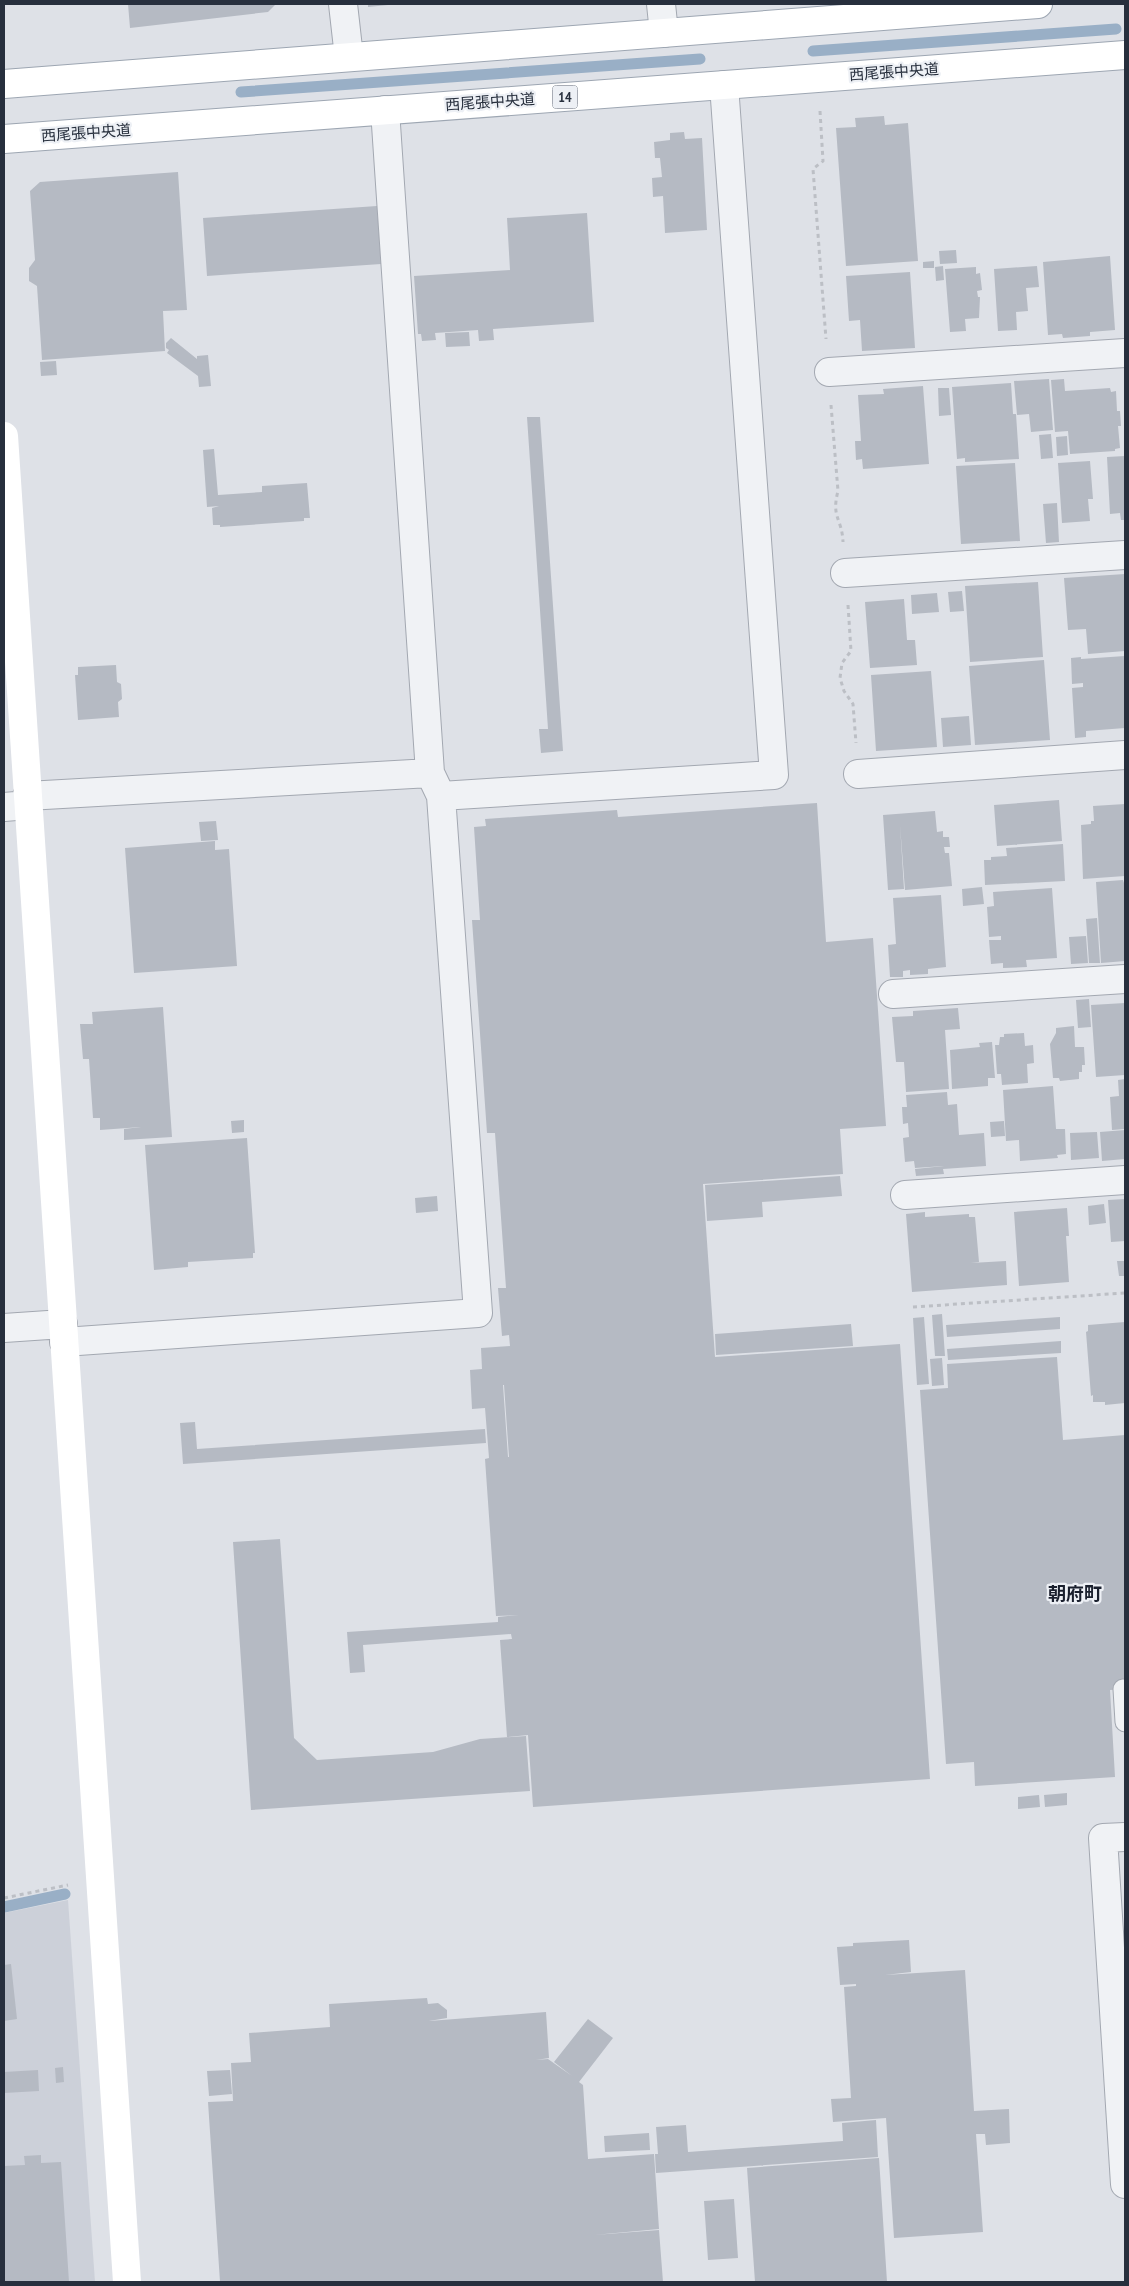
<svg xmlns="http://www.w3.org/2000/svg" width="1129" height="2286" font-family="'PT Sans Narrow','Noto Sans JP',sans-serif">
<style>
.built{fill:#ccd0d9}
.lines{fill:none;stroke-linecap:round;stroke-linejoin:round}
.stream{stroke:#99afc6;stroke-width:11}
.building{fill:#b5bac3;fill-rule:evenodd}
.lane-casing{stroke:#a3a8b1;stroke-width:21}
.street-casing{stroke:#a3a8b1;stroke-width:30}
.primary-casing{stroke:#9da6b2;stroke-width:30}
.path{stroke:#bcbfc5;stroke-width:3;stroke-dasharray:4 4;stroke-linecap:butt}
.lane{stroke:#f0f2f5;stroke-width:19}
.street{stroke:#f0f2f5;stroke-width:28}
.secondary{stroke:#fff;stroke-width:28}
.primary{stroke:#fff;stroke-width:28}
.labels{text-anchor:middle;stroke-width:4.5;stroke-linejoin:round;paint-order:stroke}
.shield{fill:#edf0f5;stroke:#626974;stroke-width:1}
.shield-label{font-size:14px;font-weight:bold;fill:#272f3d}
.street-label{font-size:15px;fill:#272f3d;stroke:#edf0f5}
.quarter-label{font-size:18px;font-weight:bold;fill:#1a202e;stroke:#edf0f5}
</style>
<rect width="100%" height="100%" fill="#dee1e7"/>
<path class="built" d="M 68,1900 L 95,2282 L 4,2282 L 4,1913 Z"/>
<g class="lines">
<path class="stream" d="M 813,51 L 1116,29
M 241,92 L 700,59
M 4,1907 L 65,1894"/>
</g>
<path class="building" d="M 128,4 L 276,4 L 268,12 L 130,28 Z
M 368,4 L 388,4 L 388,5 L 368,7 Z
M 884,116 L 885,125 L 908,123 L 918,261 L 846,266 L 836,128 L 856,127 L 855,118 Z
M 684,132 L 685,139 L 702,138 L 707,230 L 665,233 L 663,196 L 653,197 L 652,178 L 662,177 L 660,158 L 655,158 L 654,142 L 670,140 L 670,133 Z
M 178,172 L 187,310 L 163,311 L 165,351 L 42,360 L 37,286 L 29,281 L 29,268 L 35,260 L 30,191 L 40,182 Z
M 377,206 L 381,264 L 207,276 L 203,218 Z
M 587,213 L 594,322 L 493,329 L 494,340 L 479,341 L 478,330 L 435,333 L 436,340 L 422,341 L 421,334 L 418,334 L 414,276 L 510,270 L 507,218 Z
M 956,250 L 957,263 L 940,264 L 939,251 Z
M 1110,256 L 1115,330 L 1090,332 L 1090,336 L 1063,338 L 1062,334 L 1048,335 L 1043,262 Z
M 934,261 L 934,268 L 923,268 L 923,262 Z
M 943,266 L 944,280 L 936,281 L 935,267 Z
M 1037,266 L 1039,287 L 1026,288 L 1028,311 L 1016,312 L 1017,330 L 998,331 L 994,269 Z
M 976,267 L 976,274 L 980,273 L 982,290 L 977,291 L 978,297 L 980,297 L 979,318 L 965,319 L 966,331 L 950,332 L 945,269 Z
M 910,272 L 915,348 L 862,351 L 860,320 L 849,321 L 846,276 Z
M 469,332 L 470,346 L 446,347 L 445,333 Z
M 171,338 L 197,359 L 197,356 L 208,355 L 211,386 L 199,387 L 198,376 L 167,353 L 169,350 L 166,348 L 166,343 Z
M 56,361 L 57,375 L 41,376 L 40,362 Z
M 1049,379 L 1053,430 L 1031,432 L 1029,414 L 1017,415 L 1014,381 Z
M 1064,379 L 1065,391 L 1110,388 L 1111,392 L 1116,391 L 1117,411 L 1120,411 L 1121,426 L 1118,426 L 1120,448 L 1115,449 L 1115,451 L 1070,454 L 1068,431 L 1055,432 L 1051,380 Z
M 1011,383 L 1013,414 L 1016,414 L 1019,459 L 965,462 L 965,458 L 957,459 L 952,387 Z
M 923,386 L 929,464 L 863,469 L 862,459 L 856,460 L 855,441 L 861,441 L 858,395 L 884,394 L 883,389 Z
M 938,388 L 949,388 L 951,415 L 939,416 Z
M 527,417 L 540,417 L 563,751 L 541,753 L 539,729 L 548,729 Z
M 1051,434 L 1053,458 L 1041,459 L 1039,435 Z
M 1067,436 L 1068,455 L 1057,456 L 1056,437 Z
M 214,449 L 218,495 L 262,492 L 262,486 L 307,483 L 310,518 L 304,518 L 304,521 L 220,527 L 220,525 L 213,525 L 212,508 L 219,506 L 207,507 L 203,450 Z
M 1125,456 L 1125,520 L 1121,520 L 1120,513 L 1110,514 L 1107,457 Z
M 1090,461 L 1093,499 L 1088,499 L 1090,521 L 1062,523 L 1058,463 Z
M 1015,463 L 1020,541 L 961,544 L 956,466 Z
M 1057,503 L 1059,542 L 1046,543 L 1043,504 Z
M 1125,574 L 1125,651 L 1088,654 L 1086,629 L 1068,630 L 1064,578 Z
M 1038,582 L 1043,657 L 970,662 L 965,586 Z
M 962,591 L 964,611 L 950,612 L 948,592 Z
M 937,593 L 939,612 L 912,614 L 911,595 Z
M 904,599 L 907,640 L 915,640 L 917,665 L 870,668 L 865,602 Z
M 1125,656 L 1125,728 L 1086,731 L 1086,737 L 1075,738 L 1072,688 L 1083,687 L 1083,683 L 1072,684 L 1071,658 L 1081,657 L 1081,659 Z
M 1044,660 L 1050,740 L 975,745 L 969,666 Z
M 116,665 L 117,682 L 121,684 L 122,699 L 118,702 L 119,717 L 78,720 L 75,675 L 78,675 L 78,667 Z
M 931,671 L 937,747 L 876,751 L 871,675 Z
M 969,716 L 971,745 L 943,747 L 941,718 Z
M 1059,800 L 1062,841 L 997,846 L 994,805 Z
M 817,803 L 826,942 L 873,938 L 886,1126 L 840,1129 L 843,1174 L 703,1184 L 715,1357 L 900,1344 L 930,1779 L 533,1807 L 528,1735 L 507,1737 L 500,1640 L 512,1639 L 511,1634 L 363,1645 L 365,1672 L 350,1673 L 347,1632 L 498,1622 L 498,1617 L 519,1615 L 496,1616 L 485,1459 L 489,1458 L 485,1408 L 472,1409 L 470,1370 L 482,1369 L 481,1348 L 510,1346 L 509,1335 L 502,1336 L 498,1288 L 506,1288 L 495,1133 L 487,1133 L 472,920 L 480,920 L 474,827 L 486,826 L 485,819 L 617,810 L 618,817 ZM 503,1385 L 504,1385 L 509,1457 L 508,1457 Z
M 1125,804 L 1125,876 L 1083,879 L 1081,825 L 1091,824 L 1091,821 L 1094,821 L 1093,806 Z
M 935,811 L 937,832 L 943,831 L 943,837 L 949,837 L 950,847 L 944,847 L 945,853 L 949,853 L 952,886 L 905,890 L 900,825 L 904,889 L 888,890 L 883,815 Z
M 216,821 L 218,840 L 201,841 L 199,822 Z
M 215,841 L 215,850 L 229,849 L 237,966 L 134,973 L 125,848 Z
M 1063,844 L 1065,881 L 985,885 L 984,860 L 991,860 L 991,857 L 1007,856 L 1006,848 Z
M 1123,880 L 1125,886 L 1125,961 L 1101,963 L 1096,882 Z
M 982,887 L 984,904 L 963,906 L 962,889 Z
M 1052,888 L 1057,958 L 1026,960 L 1027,967 L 1003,968 L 1003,963 L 991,964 L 989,940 L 1001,940 L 1001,936 L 989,937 L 987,907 L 994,906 L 993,892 Z
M 941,895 L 946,967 L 928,969 L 928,974 L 910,975 L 910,970 L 903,971 L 903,977 L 890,977 L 888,945 L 896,944 L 893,898 Z
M 1097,918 L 1100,963 L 1089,963 L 1086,919 Z
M 1086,936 L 1088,963 L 1071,964 L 1069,937 Z
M 1089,999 L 1091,1027 L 1078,1028 L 1076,1000 Z
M 1125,1003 L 1125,1075 L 1096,1077 L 1091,1005 Z
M 163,1007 L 172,1137 L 124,1140 L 124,1129 L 141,1127 L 100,1130 L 100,1118 L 93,1118 L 89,1059 L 83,1059 L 80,1024 L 93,1024 L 92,1012 Z
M 958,1008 L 960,1029 L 945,1030 L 949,1089 L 906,1092 L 904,1062 L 896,1062 L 892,1017 L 913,1016 L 913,1011 Z
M 1074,1026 L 1075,1047 L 1084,1047 L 1085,1065 L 1082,1065 L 1082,1072 L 1079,1072 L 1079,1079 L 1060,1081 L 1059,1078 L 1053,1078 L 1050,1044 L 1056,1033 L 1056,1028 Z
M 1024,1033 L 1025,1046 L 1033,1045 L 1034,1063 L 1027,1064 L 1028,1083 L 1002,1085 L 1001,1074 L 997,1074 L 995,1045 L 999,1045 L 1000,1037 L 1004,1037 L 1004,1034 Z
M 992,1042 L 995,1078 L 988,1078 L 988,1086 L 952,1089 L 950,1050 L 980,1047 L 979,1043 Z
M 1125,1079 L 1125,1129 L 1112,1130 L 1110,1097 L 1119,1096 L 1118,1080 Z
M 1053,1086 L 1056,1129 L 1065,1129 L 1066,1154 L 1057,1155 L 1058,1158 L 1020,1161 L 1019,1140 L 1006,1141 L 1003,1090 Z
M 947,1092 L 948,1105 L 957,1104 L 959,1135 L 984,1133 L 986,1166 L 943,1169 L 944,1174 L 916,1176 L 915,1169 L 944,1166 L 915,1168 L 914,1161 L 905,1162 L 903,1138 L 909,1137 L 908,1123 L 903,1124 L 902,1107 L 907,1107 L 906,1095 Z
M 244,1120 L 244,1132 L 232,1133 L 231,1121 Z
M 1004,1121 L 1005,1136 L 991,1137 L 990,1122 Z
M 1125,1130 L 1125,1159 L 1102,1161 L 1100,1132 Z
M 1097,1132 L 1099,1158 L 1071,1160 L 1070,1133 Z
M 247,1138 L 255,1253 L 253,1253 L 253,1258 L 188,1262 L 188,1267 L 154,1270 L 145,1145 Z
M 840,1176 L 842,1196 L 762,1202 L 763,1217 L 707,1221 L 705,1185 Z
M 437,1196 L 438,1211 L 416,1213 L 415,1198 Z
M 1125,1199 L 1125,1241 L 1111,1242 L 1108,1200 Z
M 1104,1204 L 1106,1223 L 1089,1225 L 1088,1206 Z
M 1067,1208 L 1069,1236 L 1066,1236 L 1069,1282 L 1019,1286 L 1014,1212 Z
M 925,1212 L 925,1217 L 969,1214 L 969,1217 L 975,1217 L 979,1262 L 971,1263 L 1006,1261 L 1007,1285 L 912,1292 L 906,1214 Z
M 1117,1261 L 1125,1261 L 1125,1276 L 1119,1276 Z
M 942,1314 L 945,1356 L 935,1356 L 932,1315 Z
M 924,1317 L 929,1384 L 917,1385 L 913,1318 Z
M 1060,1317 L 1060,1329 L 947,1337 L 946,1325 Z
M 1125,1322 L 1125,1403 L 1105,1405 L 1105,1402 L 1093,1402 L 1093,1395 L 1091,1396 L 1086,1332 L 1088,1331 L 1088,1325 Z
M 851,1324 L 853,1346 L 716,1355 L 715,1334 Z
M 1061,1341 L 1061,1353 L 948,1360 L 947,1349 Z
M 1057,1357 L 1063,1440 L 1125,1435 L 1125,1689 L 1110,1690 L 1115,1777 L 975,1786 L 974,1762 L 946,1764 L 920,1390 L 948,1388 L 947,1364 Z
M 942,1358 L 944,1385 L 932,1386 L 930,1359 Z
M 195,1422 L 197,1449 L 485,1429 L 486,1443 L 183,1464 L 180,1423 Z
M 280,1539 L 294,1738 L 317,1760 L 433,1752 L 480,1739 L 526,1736 L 530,1791 L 251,1810 L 233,1542 Z
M 1067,1793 L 1067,1805 L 1045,1807 L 1044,1795 Z
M 1039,1795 L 1040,1807 L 1018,1809 L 1018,1797 Z
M 909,1940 L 911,1972 L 885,1975 L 965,1970 L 974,2111 L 1009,2109 L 1010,2143 L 986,2145 L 985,2134 L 976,2134 L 983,2232 L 894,2238 L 886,2118 L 833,2122 L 831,2099 L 851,2098 L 844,1987 L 856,1986 L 856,1984 L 840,1985 L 837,1947 L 853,1946 L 853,1943 Z
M 11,1964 L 17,2019 L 4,2021 L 4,1965 Z
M 427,1998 L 428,2004 L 438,2003 L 447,2010 L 447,2018 L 429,2021 L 546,2012 L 549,2058 L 536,2060 L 548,2059 L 572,2076 L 554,2062 L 588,2019 L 613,2038 L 579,2082 L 583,2085 L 588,2159 L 654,2154 L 659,2229 L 594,2235 L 659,2230 L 663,2282 L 220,2282 L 208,2102 L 233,2101 L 231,2063 L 251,2062 L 249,2033 L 330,2027 L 329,2004 Z
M 63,2067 L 64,2082 L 56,2083 L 55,2068 Z
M 38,2070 L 39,2091 L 4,2093 L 4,2072 Z
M 230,2070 L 232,2094 L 209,2096 L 207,2071 Z
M 876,2120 L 878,2157 L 656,2173 L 655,2154 L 658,2154 L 656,2127 L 686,2125 L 688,2152 L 843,2141 L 842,2123 Z
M 649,2133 L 650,2150 L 605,2152 L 604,2136 Z
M 41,2155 L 41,2163 L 61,2162 L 69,2282 L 4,2282 L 4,2166 L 25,2165 L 24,2156 Z
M 879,2158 L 887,2282 L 755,2282 L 747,2168 Z
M 734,2199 L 738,2258 L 708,2260 L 704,2201 Z"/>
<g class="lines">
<defs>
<path id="lane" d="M 1123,1689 L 1125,1722"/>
<path id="street" d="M 343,4 L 349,57
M 661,4 L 664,33
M 385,110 L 430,773
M 829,372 L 1125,353
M 845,573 L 1125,555
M 858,774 L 1125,755
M 27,796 L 430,773 L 441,796 L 774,775 L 724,85
M 4,807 L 28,805
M 893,994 L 1125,979
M 905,1195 L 1125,1180
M 4,1328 L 63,1324
M 64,1342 L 478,1313 L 441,796
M 1125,1837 L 1103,1838 L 1125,2184"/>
<path id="primary" d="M 4,84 L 1038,4
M 4,139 L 1125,55"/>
</defs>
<use href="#lane" class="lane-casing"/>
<use href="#street" class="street-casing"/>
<use href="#primary" class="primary-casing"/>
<path class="path" d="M 820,111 L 823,161 L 813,169 L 826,339
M 831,405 L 838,491 C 831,518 842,518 843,542
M 848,605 L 851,651 L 842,663 L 840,678 L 844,691 L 853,704 L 856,743
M 913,1307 L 1125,1293
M 4,1898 L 68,1885"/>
<use href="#lane" class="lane"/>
<use href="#street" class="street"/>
<path class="secondary" d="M 4,436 L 127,2282"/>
<use href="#primary" class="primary"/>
</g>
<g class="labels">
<rect class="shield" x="552.5" y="85.5" width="25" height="23" rx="4"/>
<g class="shield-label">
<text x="565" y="102">14</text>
</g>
<g class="street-label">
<text transform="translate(894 72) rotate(-4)" y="5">西尾張中央道</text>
<text transform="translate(490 102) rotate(-4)" y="5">西尾張中央道</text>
<text transform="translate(86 133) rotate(-4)" y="5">西尾張中央道</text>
</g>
<g class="quarter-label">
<text x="1075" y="1600">朝府町</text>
</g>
</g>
<rect width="1129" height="2286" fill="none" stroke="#272f3d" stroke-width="10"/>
</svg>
